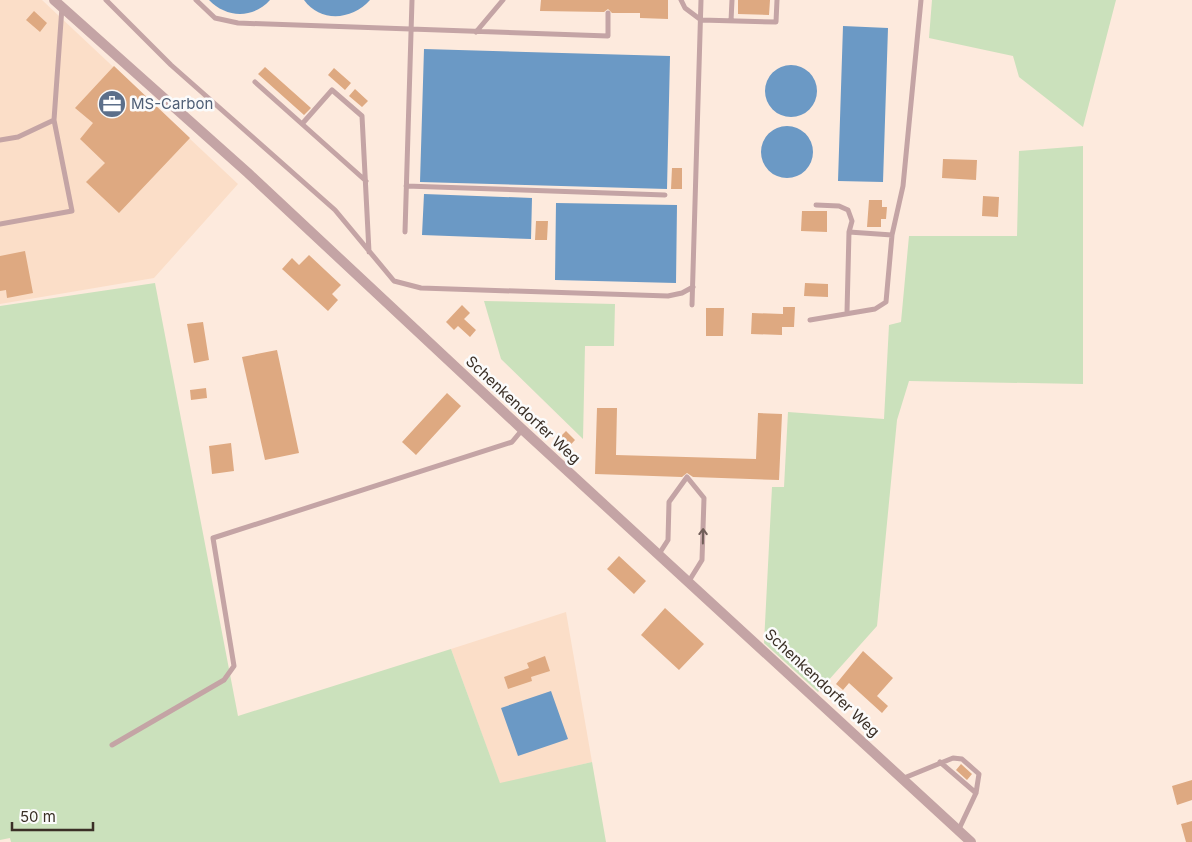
<svg xmlns="http://www.w3.org/2000/svg" width="1192" height="842" font-family="Inter,sans-serif">
<style>
.built{fill:#fbdec8}
.green{fill:#cbe1bc}
.water{fill:#6b99c5}
.building{fill:#dea981}
.lines{fill:none;stroke-linecap:round;stroke-linejoin:round}
.service{stroke:#c4a4a5;stroke-width:5}
.minor{stroke:#c4a4a5;stroke-width:10}
.oneway{stroke:#715e59}
.labels{text-anchor:middle;stroke-width:5;stroke-linejoin:round;paint-order:stroke}
.service-label{font-size:15px;fill:#4e5e75;stroke:#fbfbfb;text-anchor:start}
.street-label{font-size:15px;fill:#3a2f26;stroke:#fbfbfb}
</style>
<rect width="100%" height="100%" fill="#fdeadd"/>
<path class="built" d="M 0,0 L 42,0 L 238,184 L 154,278 L 0,304 Z
M 566,612 L 592,762 L 500,784 L 451,649 Z"/>
<path class="green" d="M 932,0 L 1116,0 L 1083,127 L 1019,77 L 1013,56 L 929,38 Z
M 1083,146 L 1083,384 L 909,381 L 897,420 L 877,626 L 818,692 L 764,643 L 772,487 L 784,487 L 788,412 L 884,419 L 889,325 L 901,322 L 909,236 L 1017,236 L 1019,151 Z
M 155,283 L 238,716 L 451,649 L 500,783 L 592,762 L 606,842 L 11,842 L 10,838 L 0,840 L 0,306 Z
M 484,301 L 615,304 L 614,346 L 585,346 L 583,439 L 501,359 Z"/>
<path class="water" d="M 209,0 L 270,0 C 253,19 226,18 209,0 Z
M 304,0 L 370,0 C 352,20 321,23 304,0 Z
M 843,26 L 888,28 L 883,182 L 838,181 Z
M 424,49 L 670,56 L 667,189 L 420,182 Z
M765 91a26 26 0 1 1 52 0a26 26 0 1 1-52 0Z
M761 152a26 26 0 1 1 52 0a26 26 0 1 1-52 0Z
M 424,194 L 532,198 L 531,239 L 422,235 Z
M 556,203 L 677,205 L 676,283 L 555,280 Z
M 551,691 L 568,739 L 518,756 L 501,708 Z"/>
<path class="building" d="M 541,0 L 668,0 L 668,19 L 640,18 L 640,13 L 612,13 L 608,9 L 604,12 L 540,11 Z
M 738,0 L 770,0 L 769,15 L 738,14 Z
M 34,11 L 47,23 L 40,32 L 26,20 Z
M 114,66 L 190,138 L 119,213 L 86,182 L 105,163 L 80,139 L 93,123 L 75,108 Z
M 265,67 L 311,108 L 304,115 L 258,74 Z
M 334,68 L 351,83 L 345,90 L 328,75 Z
M 355,89 L 368,101 L 362,107 L 349,96 Z
M 943,159 L 977,160 L 976,180 L 942,178 Z
M 672,168 L 682,168 L 682,189 L 671,189 Z
M 983,196 L 999,197 L 998,217 L 982,216 Z
M 869,200 L 882,200 L 882,207 L 887,207 L 886,219 L 881,219 L 881,227 L 867,227 Z
M 802,211 L 827,211 L 827,232 L 801,231 Z
M 536,221 L 548,221 L 547,240 L 535,240 Z
M 25,251 L 33,293 L 7,298 L 6,290 L 0,291 L 0,256 Z
M 309,255 L 341,285 L 332,294 L 338,300 L 328,311 L 282,269 L 292,258 L 299,265 Z
M 805,283 L 828,284 L 828,297 L 804,296 Z
M 462,305 L 470,313 L 464,319 L 476,330 L 470,337 L 458,326 L 454,330 L 446,322 Z
M 783,307 L 795,307 L 794,327 L 782,327 L 782,335 L 751,334 L 752,313 L 783,314 Z
M 706,308 L 724,308 L 723,336 L 706,336 Z
M 203,322 L 209,360 L 194,363 L 187,324 Z
M 277,350 L 299,453 L 265,460 L 242,357 Z
M 206,388 L 207,398 L 191,400 L 190,390 Z
M 447,393 L 461,406 L 416,455 L 402,442 Z
M 597,408 L 617,408 L 616,455 L 756,459 L 758,413 L 782,414 L 779,480 L 693,477 L 687,473 L 682,477 L 595,474 Z
M 566,431 L 575,440 L 565,451 L 555,442 Z
M 231,443 L 234,471 L 212,474 L 209,446 Z
M 619,556 L 646,581 L 634,594 L 607,569 Z
M 665,608 L 704,644 L 679,670 L 641,635 Z
M 863,651 L 893,678 L 877,696 L 888,706 L 882,713 L 849,683 L 843,690 L 836,684 Z
M 545,656 L 550,671 L 531,677 L 532,681 L 508,689 L 504,677 L 529,668 L 527,663 Z
M 961,764 L 972,774 L 967,780 L 956,770 Z
M 1192,780 L 1192,800 L 1177,805 L 1172,786 Z
M 1192,821 L 1192,842 L 1186,842 L 1181,824 Z"/>
<g class="lines">
<path class="service" d="M 106,0 L 171,65 L 335,210 L 394,281 L 421,288 L 668,296 L 682,293 L 693,287
M 196,0 L 215,18 L 238,23 L 608,36 L 608,13
M 681,0 L 685,8 L 701,20 L 776,22 L 777,0
M 731,21 L 732,0
M 476,32 L 503,0
M 255,82 L 366,181
M 302,124 L 332,90 L 362,116 L 369,252
M 0,140 L 18,137 L 54,120
M 406,186 L 665,195
M 816,205 L 839,206 L 848,210 L 852,221 L 849,232
M 0,224 L 72,211 L 54,120 L 62,7
M 405,232 L 412,0
M 692,305 L 701,0
M 847,312 L 849,232 L 892,235
M 810,320 L 875,309 L 886,302 L 892,235 L 903,186 L 921,0
M 659,554 L 668,540 L 669,502 L 687,477 L 704,498 L 702,560 L 689,581
M 112,745 L 224,680 L 234,666 L 213,538 L 512,442 L 522,430
M 940,762 L 976,793
M 904,778 L 953,758 L 962,759 L 979,774 L 976,793 L 959,829"/>
<path class="minor" d="M 54,0 L 248,173 L 523,430 L 971,842"/>
</g>
<defs><path id="oneway-shaft" d="M-6 0H5M1.5-3L5.5 0L1.5 3" fill="none" stroke-width="1.6" stroke-linecap="round" stroke-linejoin="round" transform="scale(1.25)"/></defs>
<use class="oneway" href="#oneway-shaft" transform="translate(703 536) rotate(-89)"/>
<defs>
<symbol id="office-disc" viewBox="-11 -11 22 22"><circle r="9.5" fill="#5c6f8a" stroke="#fbfbfb"/><path d="M-6-3h4V-5.5h4V-3h4V5H-6ZM-1-4.5V-3h2v-1.5ZM-6 0V1H6V0Z" fill="#fff"/></symbol>
</defs>
<g fill-rule="evenodd">
<use href="#office-disc" x="96" y="88" width="32" height="32"/>
</g>
<g class="labels">
<g class="service-label">
<text x="131" y="109">MS-Carbon</text>
</g>
<g class="street-label">
<text transform="translate(523 410) rotate(43)" y="5">Schenkendorfer Weg</text>
<text transform="translate(822 683) rotate(43)" y="5">Schenkendorfer Weg</text>
</g>
</g>
<path d="M12 822v8h81v-8" fill="none" stroke="#3a2f26" stroke-width="2.5"/>
<text x="20" y="822" font-size="15" fill="#3a2f26" stroke="#fbfbfb" stroke-width="4" paint-order="stroke">50 m</text>
</svg>
